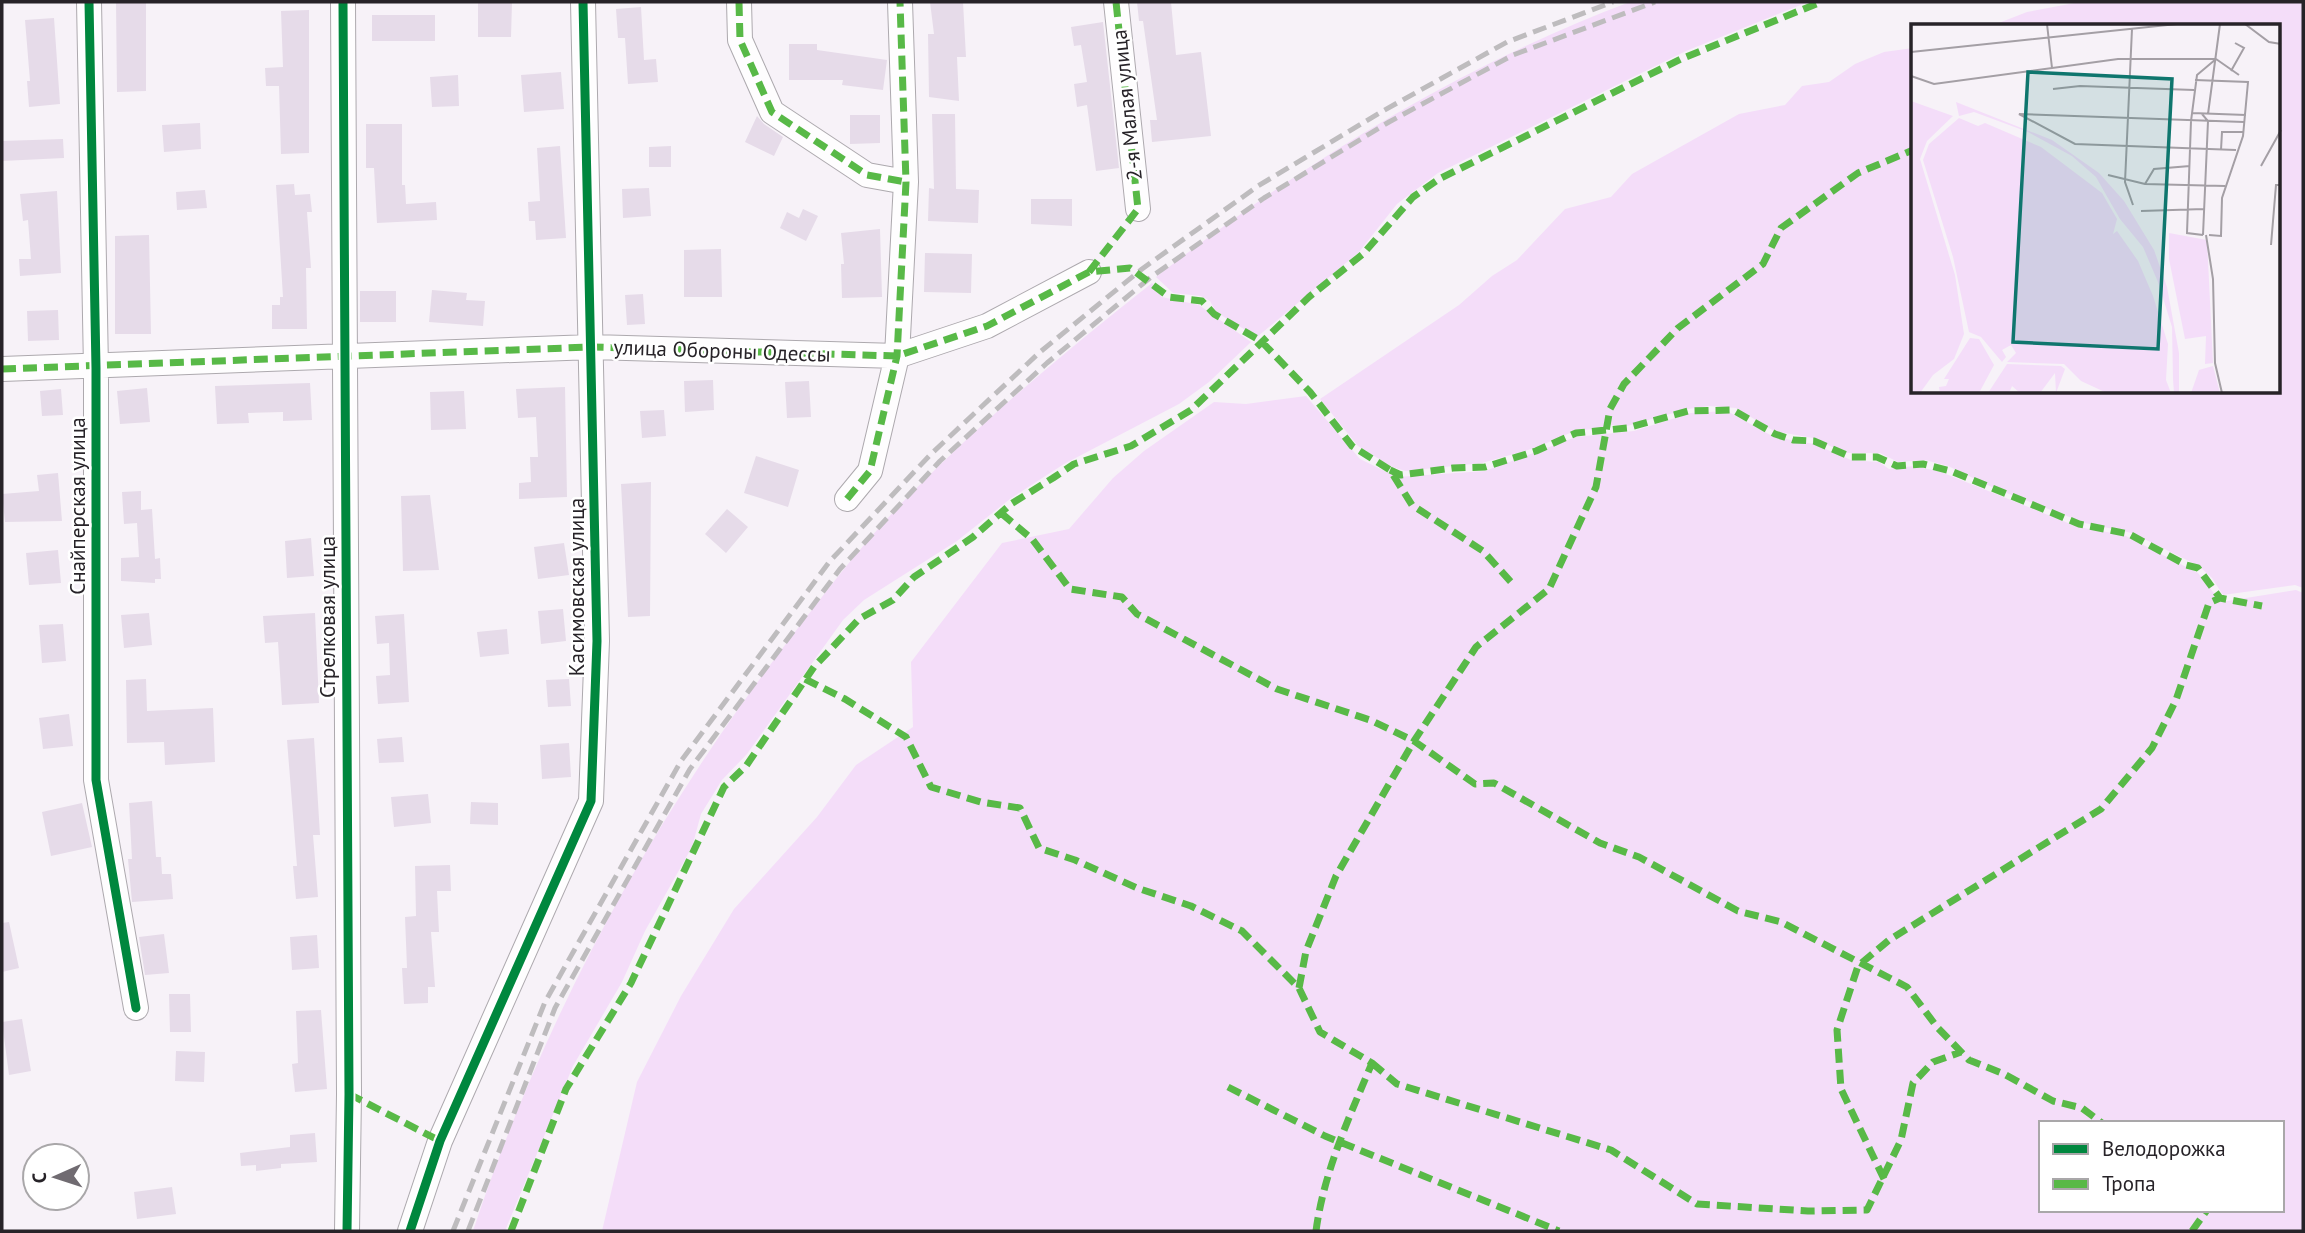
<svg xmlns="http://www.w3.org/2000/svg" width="2305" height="1233" font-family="'PT Sans',sans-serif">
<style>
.green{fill:#f4ddf9;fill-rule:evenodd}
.building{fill:#e6dbe9}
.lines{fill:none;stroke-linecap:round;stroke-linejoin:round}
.street-casing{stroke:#ada9ae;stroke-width:26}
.street{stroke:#fefdfe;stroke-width:24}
.rail{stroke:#bebcbe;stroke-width:5;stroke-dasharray:14 7;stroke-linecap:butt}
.quiet{stroke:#58b947;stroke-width:7;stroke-dasharray:14 7;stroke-linecap:butt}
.cycleway-casing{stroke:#fff;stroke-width:13}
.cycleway{stroke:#00873e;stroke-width:9}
.labels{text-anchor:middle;stroke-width:5;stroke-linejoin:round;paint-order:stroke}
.street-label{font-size:21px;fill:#272328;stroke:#fff}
.inset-road{fill:none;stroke:#a49fa5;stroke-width:2}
.view{fill:#0f766e;fill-opacity:0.15;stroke:#0f766e;stroke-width:3.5}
.inset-edge{fill:none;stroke:#272328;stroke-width:3.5}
</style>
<rect width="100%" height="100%" fill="#f7f2f8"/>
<path class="green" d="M 1630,2 L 1808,2 L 1686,51 L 1438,173 L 1397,204 L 1359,252 L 1257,337 L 1216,312 L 1210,301 L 1201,296 L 1173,293 L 1156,277 C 1300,165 1459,66 1630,2 Z
M 2080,2 L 2303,2 L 2303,588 L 2295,585 L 2223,595 L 2212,578 L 2199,566 L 2132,533 L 2085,523 L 1996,489 L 1948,466 L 1925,460 L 1898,462 L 1880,453 L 1845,453 L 1813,438 L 1774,431 L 1736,408 L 1709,406 L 1688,409 L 1627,426 L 1610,425 L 1600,429 L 1577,430 L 1535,448 L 1482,463 L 1406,471 L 1392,467 L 1358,446 L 1320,399 L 1459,305 L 1492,276 L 1517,260 L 1565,209 L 1611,197 L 1632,174 L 1739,114 L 1785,105 L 1802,86 L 1829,82 L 1855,64 L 1884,52 L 1913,48 L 1913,392 L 2279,392 L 2279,26 L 1991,26 L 2027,12 Z
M 1152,283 L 1162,297 L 1199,305 L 1251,342 L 1209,382 L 1179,404 L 1064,464 L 1010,499 L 957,541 L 864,600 L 843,620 L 747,754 L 722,780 L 701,814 L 692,847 L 645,931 L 622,982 L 573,1066 L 505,1231 L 473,1231 C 543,1019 650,823 785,645 C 821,598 857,550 898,507 C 977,425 1063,353 1152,283 Z
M 1306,396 L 1360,459 L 1397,477 L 1485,471 L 1576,437 L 1634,431 L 1691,413 L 1727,411 L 1774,437 L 1814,444 L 1851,460 L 1879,462 L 1889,469 L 1914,466 L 1941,472 L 2078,527 L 2124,535 L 2198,573 L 2221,602 L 2296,590 L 2303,593 L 2303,1231 L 602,1231 L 637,1082 L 681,996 L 734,909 L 817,817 L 856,765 L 913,727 L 911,662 L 1002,543 L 1069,529 L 1113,478 L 1144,451 L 1214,402 L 1246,404 ZM 2041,1123 L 2282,1123 L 2282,1210 L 2041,1210 Z"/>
<path class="building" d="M 116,2 L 146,2 L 146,91 L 117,92 Z
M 478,2 L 512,2 L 511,37 L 478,37 Z
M 930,2 L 963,2 L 966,57 L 957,57 L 959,101 L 929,97 L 928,34 L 934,34 Z
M 1137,2 L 1171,2 L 1176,55 L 1201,52 L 1211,136 L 1152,142 L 1150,120 L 1157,120 L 1143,21 L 1139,21 Z
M 641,7 L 644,60 L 656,59 L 658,82 L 628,84 L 625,38 L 618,38 L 616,9 Z
M 309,10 L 309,153 L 281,154 L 279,86 L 266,86 L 265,68 L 283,67 L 281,11 Z
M 372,15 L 435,15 L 435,41 L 372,41 Z
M 54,18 L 60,104 L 29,107 L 27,81 L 30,81 L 25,20 Z
M 1103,22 L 1119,168 L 1096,171 L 1087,105 L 1077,107 L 1074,84 L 1087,82 L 1081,45 L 1074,46 L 1071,27 Z
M 789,44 L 817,44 L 817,50 L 887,60 L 883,90 L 842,85 L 843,80 L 789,80 Z
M 561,72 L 564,109 L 524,112 L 521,75 Z
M 458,75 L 459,106 L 432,107 L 430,77 Z
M 932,114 L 955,114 L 956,189 L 979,190 L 978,223 L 928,221 L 929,188 L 934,189 Z
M 850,115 L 880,115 L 880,143 L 850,144 Z
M 757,116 L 764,124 L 783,137 L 774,156 L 745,142 Z
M 200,123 L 201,149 L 164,152 L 162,125 Z
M 366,124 L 402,124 L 402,185 L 405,185 L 406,204 L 436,202 L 437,220 L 377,223 L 374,168 L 366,168 Z
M 63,139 L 64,158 L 2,161 L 2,141 Z
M 560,146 L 566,238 L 536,240 L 535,221 L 529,221 L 528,202 L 540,201 L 537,148 Z
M 671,146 L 671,167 L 649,167 L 649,147 Z
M 294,184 L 295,195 L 310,194 L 312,212 L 307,212 L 311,268 L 306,268 L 307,329 L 272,329 L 272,305 L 280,305 L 280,297 L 283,297 L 276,185 Z
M 649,188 L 651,216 L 623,218 L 622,189 Z
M 205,190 L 207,208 L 177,210 L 176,192 Z
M 57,191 L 61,273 L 20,276 L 19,259 L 31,259 L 28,220 L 23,221 L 20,194 Z
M 1031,199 L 1072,199 L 1072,226 L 1031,224 Z
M 803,209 L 818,216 L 806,241 L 780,228 L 787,212 L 799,218 Z
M 880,229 L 882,297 L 842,298 L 841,264 L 844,264 L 841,233 Z
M 149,235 L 151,334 L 115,334 L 115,236 Z
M 721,249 L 722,297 L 684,297 L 684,250 Z
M 925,253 L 972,254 L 971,293 L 924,292 Z
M 432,290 L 467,293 L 466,300 L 485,301 L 483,326 L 429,322 Z
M 360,291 L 396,291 L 396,322 L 360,322 Z
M 643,294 L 645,324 L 627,325 L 625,295 Z
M 58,310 L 59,340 L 28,341 L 27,311 Z
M 713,380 L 714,410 L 685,412 L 684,381 Z
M 809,381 L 811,417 L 787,418 L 785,382 Z
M 310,383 L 312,420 L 283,421 L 283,412 L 248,413 L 249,423 L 217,424 L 215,386 Z
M 565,387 L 567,497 L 519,499 L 519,483 L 531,482 L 530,457 L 538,457 L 536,417 L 518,418 L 516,389 Z
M 147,388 L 150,422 L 120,424 L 117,391 Z
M 61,389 L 63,415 L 42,416 L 40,391 Z
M 464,391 L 466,429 L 431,430 L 430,392 Z
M 664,410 L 666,436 L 642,438 L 640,411 Z
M 756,456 L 799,470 L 788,507 L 744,493 Z
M 58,473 L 62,521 L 5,522 L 2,494 L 39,491 L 37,475 Z
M 651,482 L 650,616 L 628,617 L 621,484 Z
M 141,491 L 141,510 L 152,509 L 155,559 L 160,558 L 161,579 L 155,579 L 155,583 L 121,581 L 121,558 L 139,557 L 137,523 L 124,524 L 122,492 Z
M 430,495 L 439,570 L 403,571 L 401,496 Z
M 727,509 L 748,527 L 726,553 L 705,534 Z
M 311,538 L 314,576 L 287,578 L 285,541 Z
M 564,543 L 569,575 L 538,579 L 534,547 Z
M 58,550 L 61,583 L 29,585 L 26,553 Z
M 563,609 L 566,641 L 541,644 L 538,611 Z
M 149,613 L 152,645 L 124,648 L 121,615 Z
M 315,613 L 319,703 L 282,705 L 278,642 L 265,643 L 263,616 Z
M 404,614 L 409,702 L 378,704 L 376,676 L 390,675 L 389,643 L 377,644 L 375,616 Z
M 63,624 L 66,661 L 42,663 L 39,625 Z
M 507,629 L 509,654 L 480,657 L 477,632 Z
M 146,679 L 147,711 L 213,708 L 215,762 L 165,765 L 164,742 L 127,743 L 126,680 Z
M 569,679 L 571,706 L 548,707 L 546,680 Z
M 69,714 L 73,746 L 43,749 L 39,718 Z
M 402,737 L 404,762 L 379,763 L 377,739 Z
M 314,738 L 320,835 L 313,835 L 318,897 L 296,899 L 293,866 L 297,866 L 287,740 Z
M 569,743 L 571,777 L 542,779 L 540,745 Z
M 428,794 L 431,823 L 394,827 L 391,797 Z
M 152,801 L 156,857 L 161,857 L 162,874 L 171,874 L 173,899 L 132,902 L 128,859 L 132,859 L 129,803 Z
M 471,802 L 498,803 L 498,825 L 470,824 Z
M 82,803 L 92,847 L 51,856 L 42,812 Z
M 450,865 L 451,891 L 437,891 L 439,932 L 431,932 L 435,987 L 428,987 L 428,1003 L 404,1004 L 402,968 L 407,968 L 405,917 L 416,916 L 415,866 Z
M 9,922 L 19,968 L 2,972 L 2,923 Z
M 164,934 L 169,973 L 145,975 L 139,937 Z
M 317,935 L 319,968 L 292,970 L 290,937 Z
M 169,994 L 190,994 L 191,1032 L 170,1032 Z
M 321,1010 L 327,1089 L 295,1092 L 292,1064 L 298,1063 L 296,1011 Z
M 22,1019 L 31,1071 L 9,1075 L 2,1022 Z
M 176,1051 L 205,1052 L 204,1082 L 175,1081 Z
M 315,1133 L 317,1162 L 281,1164 L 281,1168 L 256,1171 L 256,1165 L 241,1166 L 240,1153 L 290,1147 L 290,1135 Z
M 172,1187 L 176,1214 L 137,1219 L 134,1192 Z"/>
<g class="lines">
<defs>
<path id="street" d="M 89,2 L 96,368 L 96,780 L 136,1008
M 343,2 L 349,1094 L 347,1231
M 739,2 L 740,40 L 772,112 L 867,175 L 906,182
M 1116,2 L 1138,209
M 2,369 L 592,347 L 897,356 L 987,326 L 1089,272
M 847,499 L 870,471 L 897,356 L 906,182 L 900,2
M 410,1231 L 440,1141 L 591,801 L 597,641 L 583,2"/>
</defs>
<use href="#street" class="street-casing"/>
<use href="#street" class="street"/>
<path class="rail" d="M 453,1231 L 545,1002 L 681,761 L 830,561 L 931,454 L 1040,352 L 1142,269 L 1258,186 L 1381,112 L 1507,42 L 1613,2
M 468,1231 L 555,1008 L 690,769 L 840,569 L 940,461 L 1047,363 L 1151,277 L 1264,198 L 1389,122 L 1513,55 L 1655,2"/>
<path class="quiet" d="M 739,2 L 740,40 L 772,112 L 867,175 L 906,182
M 1089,272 L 1138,209 L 1116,2
M 2,369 L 592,347 L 897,356 L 987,326 L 1089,272 L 1130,268 L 1169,297 L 1202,301 L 1214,314 L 1261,341 L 1310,392 L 1352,446 L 1390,470 L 1412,505 L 1483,551 L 1511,582
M 1390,470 L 1401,475 L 1453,468 L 1485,467 L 1536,451 L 1576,433 L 1627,428 L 1688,411 L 1733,410 L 1775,434 L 1793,440 L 1814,441 L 1851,457 L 1877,457 L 1897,466 L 1923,464 L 1951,471 L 2079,524 L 2129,534 L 2186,565 L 2198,568 L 2220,598
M 847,499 L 870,471 L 897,356 L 906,182 L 900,2
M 1001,513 L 1032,539 L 1070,589 L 1122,597 L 1137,614 L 1277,689 L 1370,720 L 1414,741 L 1475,784 L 1494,783 L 1600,843 L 1639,857 L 1738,911 L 1781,922 L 1907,987 L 1937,1027 L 1969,1060 L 2004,1074 L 2053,1101 L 2082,1108 L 2102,1123
M 805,679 L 845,699 L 906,737 L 931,787 L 981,802 L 1020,808 L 1039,848 L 1075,860 L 1137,888 L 1191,906 L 1242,931 L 1299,988 L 1320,1032 L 1372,1063 C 1349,1118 1324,1171 1316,1231
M 1299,988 L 1306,951 L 1336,876 L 1414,741 L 1476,647 L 1549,589 L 1596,487 L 1610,409 L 1624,384 L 1678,328 L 1763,264 L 1781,228 L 1858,173 L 1913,150
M 1372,1063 L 1397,1084 L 1611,1150 L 1697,1204 L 1808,1211 L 1867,1210 L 1901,1140 L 1913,1083 L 1933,1062 L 1961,1052
M 1228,1087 L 1325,1136 L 1559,1231
M 349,1094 L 440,1141
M 1884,1179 L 1841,1089 L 1837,1030 L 1858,966 L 1889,940 L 2101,809 L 2152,748 L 2176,700 L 2209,603 L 2220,598 L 2262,606
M 511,1231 L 566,1089 L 631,983 L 724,787 L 746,766 L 814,667 L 859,619 L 893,600 L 914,577 L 973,537 L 1011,504 L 1053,478 L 1074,464 L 1131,446 L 1191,410 L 1309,297 L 1363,254 L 1413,197 L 1439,179 L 1681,59 L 1821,2
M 2192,1231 L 2207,1210"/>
<defs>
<path id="cycleway" d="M 89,2 L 96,368 L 96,780 L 136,1008
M 343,2 L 349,1094 L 347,1231
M 410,1231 L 440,1141 L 591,801 L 597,641 L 583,2"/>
</defs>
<use href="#cycleway" class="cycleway-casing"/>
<use href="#cycleway" class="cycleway"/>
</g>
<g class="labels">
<g class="street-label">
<text transform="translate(1127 105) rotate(-96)" y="7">2-я Малая улица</text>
<text transform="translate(722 351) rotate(2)" y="7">улица Обороны Одессы</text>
<text transform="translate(78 506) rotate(-90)" y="7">Снайперская улица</text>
<text transform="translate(577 587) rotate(-90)" y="7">Касимовская улица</text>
<text transform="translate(328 617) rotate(-90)" y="7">Стрелковая улица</text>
</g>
</g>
<g transform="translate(1911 24)">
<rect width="369" height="369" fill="#f7f2f8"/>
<path d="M 0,77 L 42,92 L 16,117 L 9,135 L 44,251 L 53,310 L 43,335 L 22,351 L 9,369 L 0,369 ZM 45,78 L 141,116 L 188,149 L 213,177 L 243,226 L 256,263 L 268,329 L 268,369 L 263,369 L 262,355 L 261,303 L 247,258 L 232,223 L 209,195 L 185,153 L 161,132 L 117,108 L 63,88 L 48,92 ZM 48,94 L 67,102 L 74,99 L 130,123 L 191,169 L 206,195 L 202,210 L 206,207 L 227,237 L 242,272 L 257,320 L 255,356 L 260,369 L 196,369 L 170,357 L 153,340 L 96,338 L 105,329 L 100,321 L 91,326 L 95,333 L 91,338 L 70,313 L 58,308 L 42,233 L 12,136 L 18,120 ZM 258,209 L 296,216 L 302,339 L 294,340 L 295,312 L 274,315 L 258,235 ZM 59,314 L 68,315 L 83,341 L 68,369 L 29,369 L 28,363 L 35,362 L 38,355 L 33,355 ZM 96,340 L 150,342 L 154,345 L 145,369 L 144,349 L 129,369 L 109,369 L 101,362 L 98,369 L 77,369 ZM 302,342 L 309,369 L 280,369 L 288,346 Z" fill="#f4ddf9"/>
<path class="inset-road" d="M 136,0 L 141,44M 291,0 L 326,0M 334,0 L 358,18 L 370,20M 221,5 L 214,158 L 222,181M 0,28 L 266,0M 305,35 L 328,51M 320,47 L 333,24 L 324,19M 0,52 L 23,60 L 207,35 L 305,35M 284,56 L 337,58 L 332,112 L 311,174 L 310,212 L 298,211M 142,65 L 169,62 L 283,66M 281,89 L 335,91M 291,90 L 297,97 L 292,211M 297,90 L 309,0M 310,126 L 311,108 L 332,108M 325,126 L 164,120 L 108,90 L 333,98M 350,142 L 370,106M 197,151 L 234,160 L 314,162M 234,160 L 243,145 L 279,142M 230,187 L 293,185M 292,211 L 276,209 L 280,97 L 286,51 L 305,35M 295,211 L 302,255 L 304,339 L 311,369M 360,221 L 365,161 L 370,161"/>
<path class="view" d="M 117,48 L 261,55 L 247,325 L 102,318 Z"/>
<rect width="369" height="369" class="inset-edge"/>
</g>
<rect width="2305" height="1233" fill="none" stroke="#272328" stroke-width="7"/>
<rect x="2039" y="1121" width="245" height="91" fill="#ffffff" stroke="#a9a7a9" stroke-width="2"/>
<rect x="2053" y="1144" width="35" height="10" fill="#00873e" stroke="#a9a7a9" stroke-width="2"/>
<text x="2102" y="1156" font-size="21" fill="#272328">Велодорожка</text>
<rect x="2053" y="1179" width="35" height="10" fill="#58b947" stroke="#a9a7a9" stroke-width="2"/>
<text x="2102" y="1191" font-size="21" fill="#272328">Тропа</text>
<g transform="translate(56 1177) rotate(267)"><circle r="33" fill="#ffffff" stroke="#a9a7a9" stroke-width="2"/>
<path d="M0-5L12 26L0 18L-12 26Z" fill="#706b71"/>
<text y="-10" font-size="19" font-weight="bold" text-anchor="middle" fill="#272328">С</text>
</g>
</svg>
